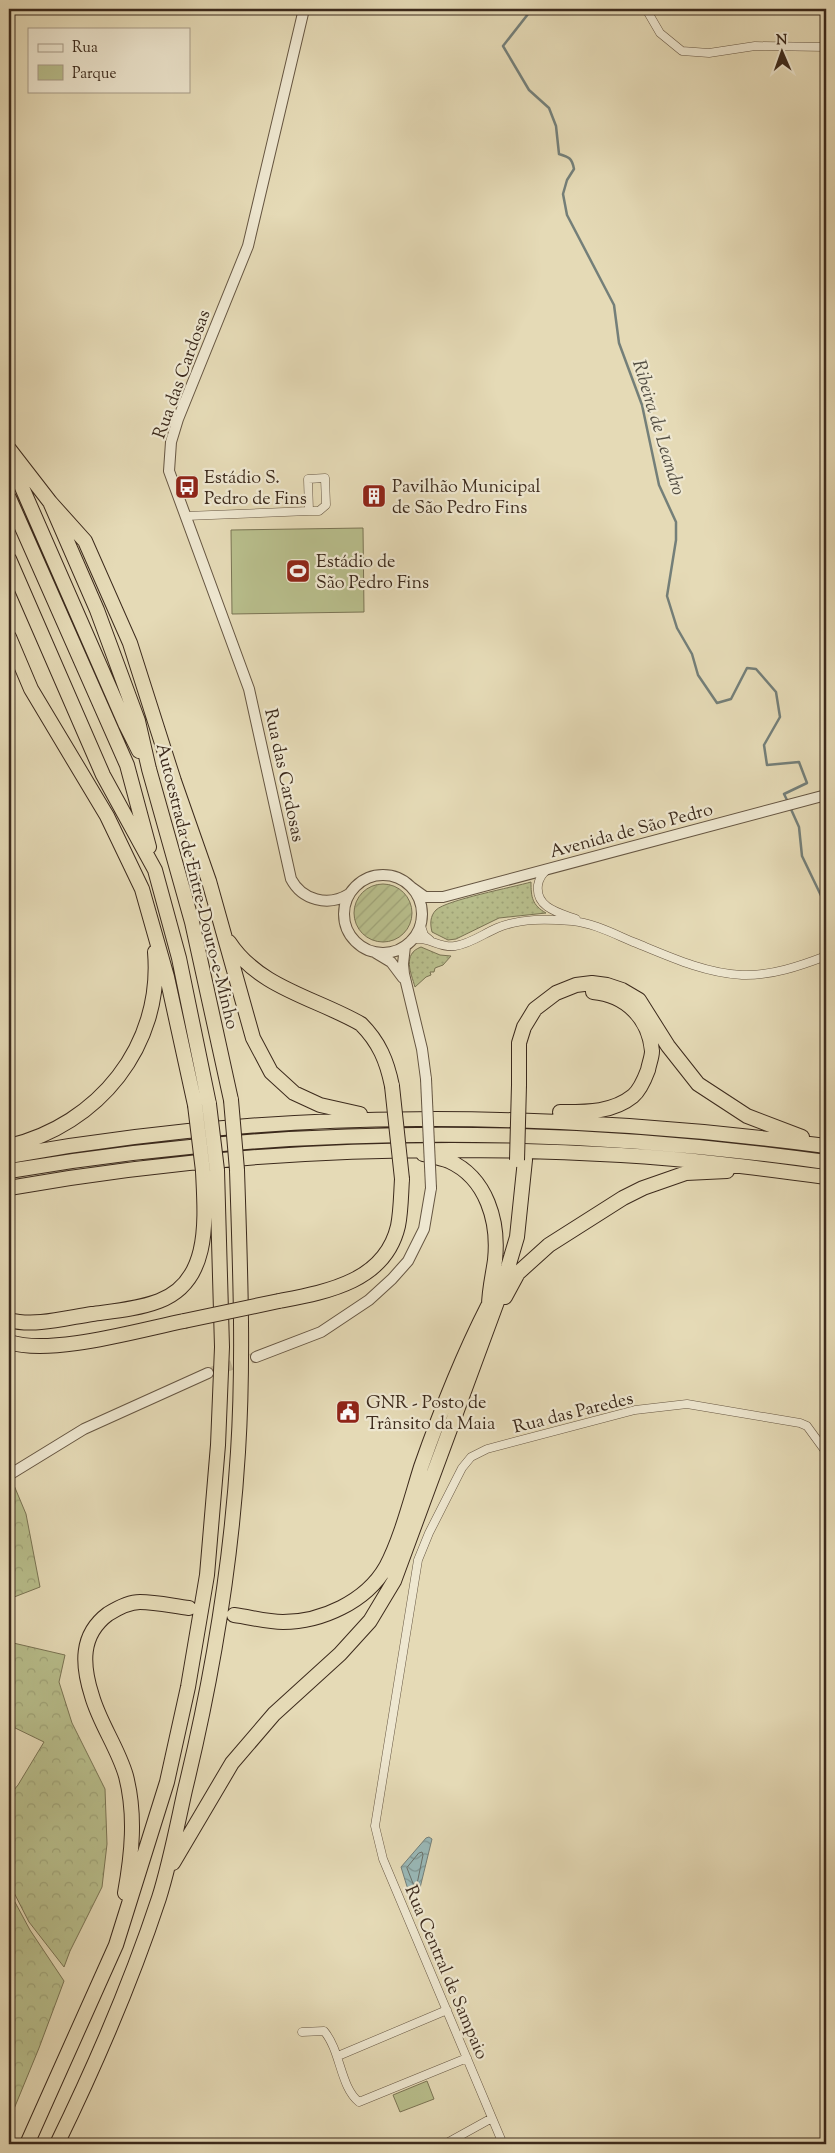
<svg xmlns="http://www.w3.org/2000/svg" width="835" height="2153" font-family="'Sorts Mill Goudy',serif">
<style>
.grass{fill:url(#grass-dots);stroke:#7a7454}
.forest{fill:url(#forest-crowns);stroke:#7a7454}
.park{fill:#b8be8c;stroke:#7a7454}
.garden{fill:url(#garden-furrows);stroke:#7a7454}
.water{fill:url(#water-waves);stroke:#747f79}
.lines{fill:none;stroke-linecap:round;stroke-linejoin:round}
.shore{stroke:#6a716a;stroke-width:1}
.stream{stroke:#747f79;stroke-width:2.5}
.tertiary-tunnel{stroke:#c3b797;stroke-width:10;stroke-dasharray:10 5;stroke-linecap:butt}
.minor-casing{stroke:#665642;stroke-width:9}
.tertiary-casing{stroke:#665642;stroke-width:12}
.motorway-casing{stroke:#3c2a1c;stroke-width:16}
.minor{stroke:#eee7d0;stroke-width:8}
.tertiary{stroke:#eee7d0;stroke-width:10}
.motorway{stroke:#e5dab6;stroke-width:14}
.tertiary-bridge-casing{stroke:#665642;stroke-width:12;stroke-linecap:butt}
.motorway-bridge-casing{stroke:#3c2a1c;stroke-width:16;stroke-linecap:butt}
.tertiary-bridge{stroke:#eee7d0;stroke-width:10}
.motorway-bridge{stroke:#e5dab6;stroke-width:14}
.labels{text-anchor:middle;stroke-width:4.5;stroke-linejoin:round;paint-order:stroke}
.street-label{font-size:18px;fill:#3c2a1c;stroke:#eee7d0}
.poi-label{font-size:18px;fill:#3c2a1c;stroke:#eee7d0;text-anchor:start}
.water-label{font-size:19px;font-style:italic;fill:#534e43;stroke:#eee7d0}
</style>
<defs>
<pattern id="grass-dots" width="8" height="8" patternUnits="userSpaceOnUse" patternTransform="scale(1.25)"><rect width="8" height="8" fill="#b8be8c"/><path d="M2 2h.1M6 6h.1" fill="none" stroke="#9fa378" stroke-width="1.8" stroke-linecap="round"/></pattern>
<pattern id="forest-crowns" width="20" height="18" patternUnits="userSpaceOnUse" patternTransform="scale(1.25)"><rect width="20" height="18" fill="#b8be8c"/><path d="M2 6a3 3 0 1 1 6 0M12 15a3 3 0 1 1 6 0" fill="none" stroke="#9fa378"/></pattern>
<pattern id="garden-furrows" width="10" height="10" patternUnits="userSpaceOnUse" patternTransform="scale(1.25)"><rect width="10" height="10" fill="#b8be8c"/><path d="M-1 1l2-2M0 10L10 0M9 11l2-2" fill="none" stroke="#9fa378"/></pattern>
<pattern id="water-waves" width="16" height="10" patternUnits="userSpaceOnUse" patternTransform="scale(1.25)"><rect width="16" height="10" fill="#99b8b7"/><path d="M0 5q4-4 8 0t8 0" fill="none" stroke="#7e9694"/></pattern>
</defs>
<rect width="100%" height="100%" fill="#e5dab6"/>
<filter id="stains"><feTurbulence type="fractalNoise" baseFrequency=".004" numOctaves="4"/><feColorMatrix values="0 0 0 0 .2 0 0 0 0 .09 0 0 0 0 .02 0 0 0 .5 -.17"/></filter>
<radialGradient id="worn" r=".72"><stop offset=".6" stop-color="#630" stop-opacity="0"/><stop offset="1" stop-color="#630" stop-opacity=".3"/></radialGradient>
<path class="grass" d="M 531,882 C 531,897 532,905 546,913 L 499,918 L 456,939 L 448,940 L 432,932 C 430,924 430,916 436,910 C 446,900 514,887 531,882 Z
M 421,947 L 440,955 L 451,956 L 443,965 L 435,968 L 434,972 L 430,972 L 431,975 L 426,977 L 415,987 C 411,973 402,954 421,947 Z"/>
<path class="forest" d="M 13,1483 L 26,1514 L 40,1587 L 9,1599 L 9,1486 Z
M 9,1642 L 65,1655 L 59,1682 L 72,1723 L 105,1789 L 107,1844 L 102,1887 L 70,1951 L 64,1967 L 29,1922 L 9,1883 L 9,1796 L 18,1785 L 44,1742 L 9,1725 Z
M 9,1891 L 30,1930 L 64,1981 L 39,2048 L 9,2121 Z"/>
<path class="park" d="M 363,528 L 364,612 L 232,614 L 231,530 Z
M 427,2081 L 434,2099 L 400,2112 L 393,2095 Z"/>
<path class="garden" d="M354 913a29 29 0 1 1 58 0a29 29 0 1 1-58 0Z"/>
<path class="water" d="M 429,1837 L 432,1839 L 419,1892 L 414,1894 L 409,1893 L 401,1867 L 426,1838 Z"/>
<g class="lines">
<path class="shore" d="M 419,1853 L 422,1852 L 423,1855 L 417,1884 L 414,1886 L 407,1868 Z"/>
<path class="stream" d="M 532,9 L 503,46 L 529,90 L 549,108 L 556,126 L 559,154 C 569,157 572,158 574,169 L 567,180 L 563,194 L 567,215 L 614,305 L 619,343 L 642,405 L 659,485 L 676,522 L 676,540 L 667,596 L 677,628 L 692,654 L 698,675 L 717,703 L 731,699 L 747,668 L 756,669 L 776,692 L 780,717 L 764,745 L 767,765 L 799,762 L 807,783 L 784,794 L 788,802
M 790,807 L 799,827 L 802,856 L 826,906"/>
<path class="tertiary-tunnel" d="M 208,1373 L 256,1357"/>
<defs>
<path id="minor" d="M 646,9 L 660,33 L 682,51 L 709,53 L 755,46 L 826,47
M 186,516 L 309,511 L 319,511 L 326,505 L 325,478 L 308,479 L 309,511
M 548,869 C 543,873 539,878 538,885 C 535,908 560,913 576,919
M 420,923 L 424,935 L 430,940
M 411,940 C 427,935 440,949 455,946 C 470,944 483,934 497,928 C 521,918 547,919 572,921 C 594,923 616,935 636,943 C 670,957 705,973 742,975 C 771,976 800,966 826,956
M 302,2032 L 324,2031 C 341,2051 340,2087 359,2102 L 467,2058
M 338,2056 L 447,2010
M 445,2144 L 492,2118
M 503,2144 L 383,1859 L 375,1826 L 418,1560 L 429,1533 L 462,1468 L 471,1457 L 487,1449 L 635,1410 L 687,1404 L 800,1423 L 807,1426 L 826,1452"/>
<path id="tertiary" d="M 304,9 L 248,246 L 178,419 L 171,442 L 169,471 L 249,689 L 291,879 C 302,900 328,907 349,894
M344 914a39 39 0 1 1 78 0a39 39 0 1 1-78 0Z
M 411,887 L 425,897 L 443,897 L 826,795
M 405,946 L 403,964 L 404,974 L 422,1049 L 426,1079
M 376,953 L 391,962 L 403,978
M 256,1357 L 321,1332 L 369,1300 L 392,1279 L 408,1261 L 424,1229 L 431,1188
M 9,1475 L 84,1429 L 208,1373"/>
<path id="motorway" d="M 9,449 L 50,502 L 97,610 L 138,721 L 149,769 L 192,922 L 231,1100
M 10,460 L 125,723 L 139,751
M 9,498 L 127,765 L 149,847
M 50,502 L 85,541 L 130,643 L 174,781 L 209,881 L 253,1038 L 271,1072 L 294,1093 L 320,1105 L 360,1114
M 9,559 L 103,775 L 155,870 L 179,958 L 209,1104
M 9,637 L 31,689 L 107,816 L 142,889 L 167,977 L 195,1105
M 229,942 C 259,988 316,998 361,1024 C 379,1042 387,1061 392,1086
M 519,1085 L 519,1043 L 524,1027 L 535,1009 L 556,993 L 576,985 L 592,983 L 607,985 L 622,990 L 639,1000 L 668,1046 L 698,1084 L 747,1116 L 802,1137
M 560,1112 C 585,1112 612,1113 633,1096 C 640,1090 645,1078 648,1070 C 649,1064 652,1057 652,1051 C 649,1018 626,995 593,992
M 9,1146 C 98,1125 163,1046 155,952
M 423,1154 C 431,1156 441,1158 449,1161 C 487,1178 499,1222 495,1260 C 493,1275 489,1290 489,1306
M 9,1156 C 281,1107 553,1110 826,1146
M 9,1171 C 279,1125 555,1124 826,1162
M 9,1188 C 211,1152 417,1143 621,1155 C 690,1159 758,1168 826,1177
M 505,1297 L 518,1273 L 549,1245 L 623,1198 L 643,1188 L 686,1173 L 727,1171
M 279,1301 C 326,1292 385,1282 398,1226 C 401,1211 401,1194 402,1179
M 9,1320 C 34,1327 66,1318 92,1314 C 114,1311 138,1309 159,1301 C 212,1281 205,1217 203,1171
M 9,1342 C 51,1356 139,1330 184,1321
M 234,1615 C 250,1617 267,1622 283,1622 C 321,1622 366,1602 386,1567 C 401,1539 411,1499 421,1467 C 440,1413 462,1357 488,1306
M 173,1863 L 232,1763 L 274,1714 L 340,1654 L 370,1621 L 394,1581 L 501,1291 L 517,1237 L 525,1160
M 125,1893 C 132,1854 136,1815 126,1776 C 118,1748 100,1724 92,1696 C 82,1665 80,1635 108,1614 C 116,1609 130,1602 140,1602 C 156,1602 173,1606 189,1608
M 27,2144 L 116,1945 L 167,1782 L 188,1687 L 207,1575 L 218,1445 L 222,1347 L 217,1170
M 57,2144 C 96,2064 131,1983 159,1898 C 170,1863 177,1826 185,1790 C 212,1679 231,1566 238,1452 C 244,1358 240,1264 237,1170"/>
</defs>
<use href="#minor" class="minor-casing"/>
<use href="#tertiary" class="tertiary-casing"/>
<use href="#motorway" class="motorway-casing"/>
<use href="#minor" class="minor"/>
<use href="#tertiary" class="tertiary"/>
<use href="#motorway" class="motorway"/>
<defs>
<path id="tertiary-bridge" d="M 426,1079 L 431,1188"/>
<path id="motorway-bridge" d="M 392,1086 L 402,1179
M 231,1100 L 237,1170
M 209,1104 L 217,1170
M 195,1105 L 203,1171
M 517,1160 L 519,1085
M 184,1321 L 279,1301"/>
</defs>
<use href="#tertiary-bridge" class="tertiary-bridge-casing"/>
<use href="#motorway-bridge" class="motorway-bridge-casing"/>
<use href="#tertiary-bridge" class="tertiary-bridge"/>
<use href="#motorway-bridge" class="motorway-bridge"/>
</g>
<defs>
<symbol id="bus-square" viewBox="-11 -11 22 22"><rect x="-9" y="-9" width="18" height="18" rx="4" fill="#8f2418" stroke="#eee7d0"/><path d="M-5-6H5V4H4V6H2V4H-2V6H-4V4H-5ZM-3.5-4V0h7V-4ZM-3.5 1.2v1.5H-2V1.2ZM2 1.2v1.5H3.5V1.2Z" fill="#fff"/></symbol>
<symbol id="building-square" viewBox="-11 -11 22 22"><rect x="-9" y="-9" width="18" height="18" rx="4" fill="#8f2418" stroke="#eee7d0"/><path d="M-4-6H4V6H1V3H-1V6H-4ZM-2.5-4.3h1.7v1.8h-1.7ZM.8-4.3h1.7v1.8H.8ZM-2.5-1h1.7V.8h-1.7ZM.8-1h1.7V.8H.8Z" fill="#fff"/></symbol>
<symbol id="stadium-square" viewBox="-11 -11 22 22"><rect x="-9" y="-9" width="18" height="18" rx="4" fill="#8f2418" stroke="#eee7d0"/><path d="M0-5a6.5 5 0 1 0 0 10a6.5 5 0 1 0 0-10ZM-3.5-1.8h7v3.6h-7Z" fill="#fff"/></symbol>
<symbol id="civic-square" viewBox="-11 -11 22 22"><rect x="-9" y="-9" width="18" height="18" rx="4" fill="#8f2418" stroke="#eee7d0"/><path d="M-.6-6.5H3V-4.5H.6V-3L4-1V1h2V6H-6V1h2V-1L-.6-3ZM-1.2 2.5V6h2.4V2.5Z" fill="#fff"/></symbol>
</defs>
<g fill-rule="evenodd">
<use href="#bus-square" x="173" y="473" width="28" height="28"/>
<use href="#building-square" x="360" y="482" width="28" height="28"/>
<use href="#stadium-square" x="284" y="557" width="28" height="28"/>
<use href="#civic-square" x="334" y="1398" width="28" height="28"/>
</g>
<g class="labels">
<g class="street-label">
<text transform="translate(181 374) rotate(-70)" y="6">Rua das Cardosas</text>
<text transform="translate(285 775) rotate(78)" y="6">Rua das Cardosas</text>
<text transform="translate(631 830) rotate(-15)" y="6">Avenida de São Pedro</text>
<text transform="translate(198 886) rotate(76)" y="6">Autoestrada de Entre-Douro-e-Minho</text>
<text transform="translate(573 1412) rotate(-14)" y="6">Rua das Paredes</text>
<text transform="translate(447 1972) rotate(67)" y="6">Rua Central de Sampaio</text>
</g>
<g class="poi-label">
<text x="204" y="483">Estádio S.<tspan x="204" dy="21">Pedro de Fins</tspan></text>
<text x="392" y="492">Pavilhão Municipal<tspan x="392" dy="21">de São Pedro Fins</tspan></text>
<text x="316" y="567">Estádio de<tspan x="316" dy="21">São Pedro Fins</tspan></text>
<text x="366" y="1408">GNR - Posto de<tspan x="366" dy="21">Trânsito da Maia</tspan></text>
</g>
<g class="water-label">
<text transform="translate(660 427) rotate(73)" y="7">Ribeira de Leandro</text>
</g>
</g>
<rect width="835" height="2153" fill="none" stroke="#e5dab6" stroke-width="30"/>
<rect x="10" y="10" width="815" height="2133" fill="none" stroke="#3c2a1c" stroke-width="2.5"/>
<rect x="15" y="15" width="805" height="2123" fill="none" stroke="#3c2a1c"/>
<rect x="28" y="28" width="162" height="65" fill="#eee7d0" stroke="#a79b88"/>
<rect x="38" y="44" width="25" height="8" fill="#eee7d0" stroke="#a79b88"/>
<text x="72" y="52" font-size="15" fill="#3c2a1c">Rua</text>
<rect x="38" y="65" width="25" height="15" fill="#b8be8c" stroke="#a79b88"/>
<text x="72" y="78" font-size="15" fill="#3c2a1c">Parque</text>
<g transform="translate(782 52) rotate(358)" stroke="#eee7d0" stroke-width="4" paint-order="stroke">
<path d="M0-4L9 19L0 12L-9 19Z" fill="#3c2a1c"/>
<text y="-8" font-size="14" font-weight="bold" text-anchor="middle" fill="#3c2a1c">N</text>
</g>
<rect width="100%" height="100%" filter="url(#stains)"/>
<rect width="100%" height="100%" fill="url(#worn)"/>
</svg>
